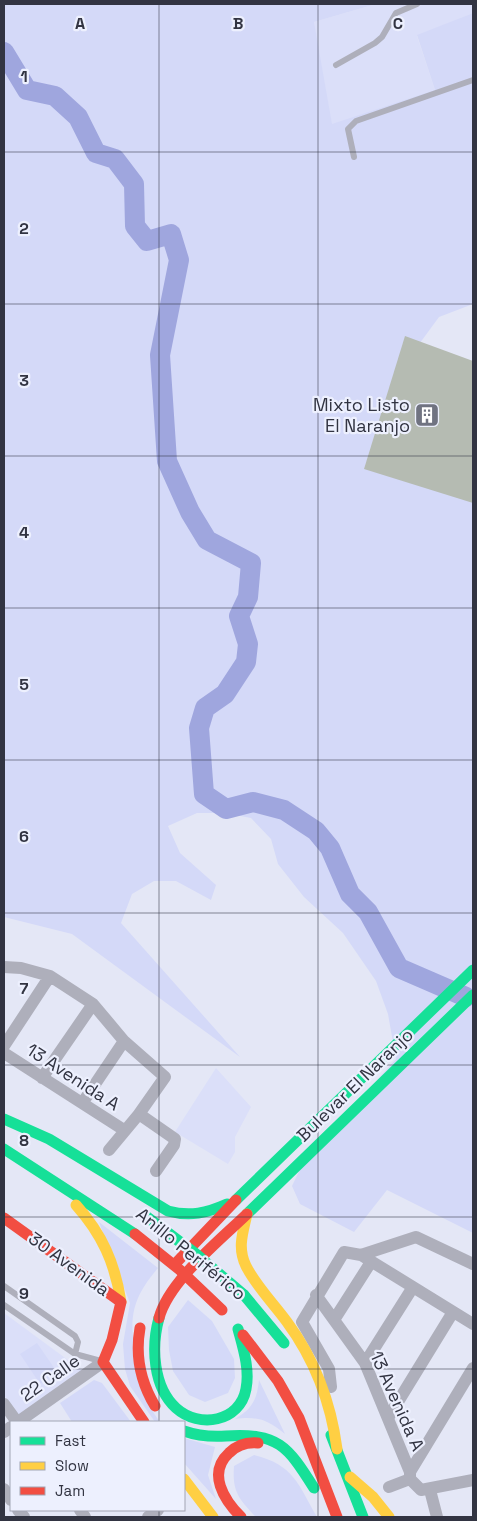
<svg xmlns="http://www.w3.org/2000/svg" width="477" height="1521" font-family="'Space Grotesk',sans-serif">
<style>
.built{fill:#dbdff9}
.green{fill:#d4d9f8}
.lines{fill:none;stroke-linecap:round;stroke-linejoin:round}
.river{stroke:#9fa6de;stroke-width:20}
.building{fill:#b5bbb2}
.lane{stroke:#aeafbb;stroke-width:6}
.street{stroke:#aeafbb;stroke-width:12}
.fast{stroke:#16e098;stroke-width:11}
.slow{stroke:#ffcf43;stroke-width:11}
.jam{stroke:#f24e42;stroke-width:11}
.fast-bridge{stroke:#16e098;stroke-width:11}
.jam-bridge{stroke:#f24e42;stroke-width:11}
.grid{fill:none;stroke:#323442;stroke-width:1;stroke-opacity:0.55}
.labels{text-anchor:middle;stroke-width:4.5;stroke-linejoin:round;paint-order:stroke}
.poi-label{font-size:18px;fill:#323442;stroke:#edf0fe;text-anchor:end}
.street-label{font-size:18px;fill:#323442;stroke:#edf0fe}
.grid-label{font-size:16px;text-anchor:middle;font-weight:bold;fill:#323442;stroke:#edf0fe;stroke-width:4.5;stroke-linejoin:round;paint-order:stroke}
</style>
<rect width="100%" height="100%" fill="#e4e7f6"/>
<path class="built" d="M 376,4 L 473,4 L 473,13 L 417,36 L 438,99 L 339,210 L 314,22 Z
M 216,1068 L 251,1107 L 235,1137 L 235,1152 L 228,1164 L 175,1132 Z
M 4,1313 L 87,1374 L 20,1420 L 4,1395 Z"/>
<path class="green" d="M 4,4 L 376,4 L 314,22 L 332,124 L 435,90 L 417,35 L 473,13 L 473,304 L 439,317 L 417,347 L 463,465 L 473,466 L 473,1233 L 387,1190 L 354,1232 L 300,1204 L 292,1186 L 304,1161 L 396,1059 L 388,1014 L 376,981 L 343,933 L 304,897 L 278,864 L 271,839 L 251,818 L 225,813 L 197,813 L 168,826 L 180,853 L 216,885 L 211,900 L 176,881 L 154,881 L 132,894 L 121,923 L 240,1057 L 72,934 L 4,917 Z
M 99,1222 L 158,1268 C 127,1304 129,1325 139,1369 C 144,1394 145,1401 160,1422 L 155,1422 L 130,1386 L 125,1369 L 123,1344 L 130,1303 Z
M 188,1300 L 212,1321 L 234,1359 L 235,1378 L 228,1393 L 205,1402 L 189,1395 L 173,1371 L 169,1350 L 168,1327 Z
M 37,1343 L 57,1372 L 40,1384 L 20,1354 Z
M 94,1380 L 102,1383 L 131,1422 L 72,1422 L 60,1403 Z
M 259,1380 L 285,1434 C 267,1420 259,1416 235,1419 C 252,1409 257,1400 259,1380 Z
M 184,1438 L 215,1447 L 208,1475 L 216,1499 L 184,1463 Z
M 254,1455 C 294,1465 298,1484 317,1517 L 256,1517 C 239,1499 232,1492 234,1466 Z"/>
<g class="lines">
<path class="river" d="M 4,52 L 27,90 L 55,96 L 78,117 L 96,153 L 115,159 L 134,184 L 135,226 L 147,241 L 171,234 L 179,260 L 160,355 L 167,461 L 190,512 L 207,540 L 251,563 L 248,597 L 239,616 L 248,644 L 246,662 L 225,694 L 205,708 L 199,728 L 204,794 L 226,809 L 253,802 L 284,810 L 316,831 L 330,848 L 350,894 L 368,912 L 399,968 L 466,997"/>
</g>
<path class="building" d="M 405,336 L 473,361 L 473,503 L 364,469 Z"/>
<g class="lines">
<path class="lane" d="M 336,65 L 375,43 L 382,37 L 396,13 L 417,4
M 354,157 L 348,129 L 356,121 L 473,80
M 4,1286 L 75,1336 L 78,1342 L 75,1354
M 4,1305 L 75,1354 L 101,1361"/>
<path class="street" d="M 4,967 L 21,968 L 50,976 L 93,1004 L 124,1041 L 165,1077 L 139,1114 L 109,1150
M 4,1046 L 50,976
M 4,1053 L 124,1130
M 42,1078 L 93,1004
M 83,1102 L 124,1041
M 139,1114 L 175,1139 L 174,1145 L 156,1171
M 361,1255 L 416,1237 L 473,1264
M 316,1295 L 365,1363 L 410,1472 L 410,1479 L 421,1490 L 473,1480
M 334,1320 L 371,1262
M 365,1363 L 413,1287
M 331,1387 L 329,1369 L 302,1322 L 344,1252 L 361,1255 L 473,1324
M 4,1404 L 17,1422
M 388,1418 L 453,1312
M 18,1422 L 103,1362
M 4,1432 L 11,1427
M 410,1472 L 473,1368
M 389,1487 L 410,1479
M 4,1489 L 11,1500
M 430,1490 L 437,1517
M 18,1510 L 24,1517
M 80,1510 L 85,1517
M 148,1517 L 158,1510"/>
<path class="fast" d="M 4,1119 L 49,1139 L 168,1211 C 190,1217 207,1213 227,1204
M 4,1149 L 135,1234
M 236,1200 L 473,970
M 247,1214 L 473,995
M 244,1295 L 284,1343
M 159,1318 C 151,1347 153,1387 176,1408 C 199,1429 240,1422 246,1389 C 250,1369 243,1348 238,1329
M 184,1431 C 198,1436 211,1437 226,1436 C 278,1433 287,1445 314,1488
M 331,1435 L 363,1517"/>
<path class="slow" d="M 76,1205 C 102,1234 115,1263 121,1302
M 247,1214 C 243,1232 237,1248 246,1266 C 256,1286 274,1304 287,1322 C 315,1360 331,1403 337,1449
M 350,1477 L 373,1497 L 389,1517
M 184,1479 L 213,1517"/>
<path class="jam" d="M 4,1218 L 121,1302 L 112,1340 L 103,1362 L 144,1422
M 175,1264 L 236,1200
M 159,1318 C 169,1281 219,1241 247,1214
M 140,1328 C 135,1356 140,1381 155,1406
M 243,1335 L 278,1381 L 299,1418 L 337,1517
M 241,1517 C 224,1500 207,1473 229,1453 C 237,1445 247,1442 258,1443"/>
<path class="fast-bridge" d="M 147,1217 L 196,1254 L 244,1295"/>
<path class="jam-bridge" d="M 135,1234 L 180,1270 L 222,1310"/>
</g>
<path class="grid" d="M 159,4 L 159,1422M 318,4 L 318,1517M 4,152 L 473,152M 4,304 L 473,304M 4,456 L 473,456M 4,608 L 473,608M 4,760 L 473,760M 4,913 L 473,913M 4,1065 L 473,1065M 4,1217 L 473,1217M 4,1369 L 473,1369M 159,1510 L 159,1517"/>
<defs>
<symbol id="building-square" viewBox="-11 -11 22 22"><rect x="-9" y="-9" width="18" height="18" rx="4" fill="#707381" stroke="#edf0fe"/><path d="M-4-6H4V6H1V3H-1V6H-4ZM-2.5-4.3h1.7v1.8h-1.7ZM.8-4.3h1.7v1.8H.8ZM-2.5-1h1.7V.8h-1.7ZM.8-1h1.7V.8H.8Z" fill="#fff"/></symbol>
</defs>
<g fill-rule="evenodd">
<use href="#building-square" x="413" y="401" width="28" height="28"/>
</g>
<g class="labels">
<g class="poi-label">
<text x="410" y="411">Mixto Listo<tspan x="410" dy="21">El Naranjo</tspan></text>
</g>
<g class="street-label">
<text transform="translate(73 1077) rotate(33)" y="6">13 Avenida A</text>
<text transform="translate(355 1085) rotate(-44)" y="6">Bulevar El Naranjo</text>
<text transform="translate(191 1254) rotate(39)" y="6">Anillo Periférico</text>
<text transform="translate(69 1264) rotate(36)" y="6">30 Avenida</text>
<text transform="translate(50 1378) rotate(-35)" y="6">22 Calle</text>
<text transform="translate(397 1401) rotate(66)" y="6">13 Avenida A</text>
</g>
</g>
<g class="grid-label">
<text x="80" y="29">A</text>
<text x="238" y="29">B</text>
<text x="398" y="29">C</text>
<text x="24" y="82">1</text>
<text x="24" y="234">2</text>
<text x="24" y="386">3</text>
<text x="24" y="538">4</text>
<text x="24" y="690">5</text>
<text x="24" y="842">6</text>
<text x="24" y="994">7</text>
<text x="24" y="1146">8</text>
<text x="24" y="1299">9</text>
</g>
<rect width="477" height="1521" fill="none" stroke="#323442" stroke-width="10"/>
<rect x="10" y="1421" width="175" height="90" fill="#edf0fe" stroke="#a2a5b3"/>
<rect x="20" y="1437" width="25" height="8" fill="#16e098" stroke="#a2a5b3"/>
<text x="55" y="1446" font-size="15" fill="#323442">Fast</text>
<rect x="20" y="1462" width="25" height="8" fill="#ffcf43" stroke="#a2a5b3"/>
<text x="55" y="1471" font-size="15" fill="#323442">Slow</text>
<rect x="20" y="1487" width="25" height="8" fill="#f24e42" stroke="#a2a5b3"/>
<text x="55" y="1496" font-size="15" fill="#323442">Jam</text>
</svg>
